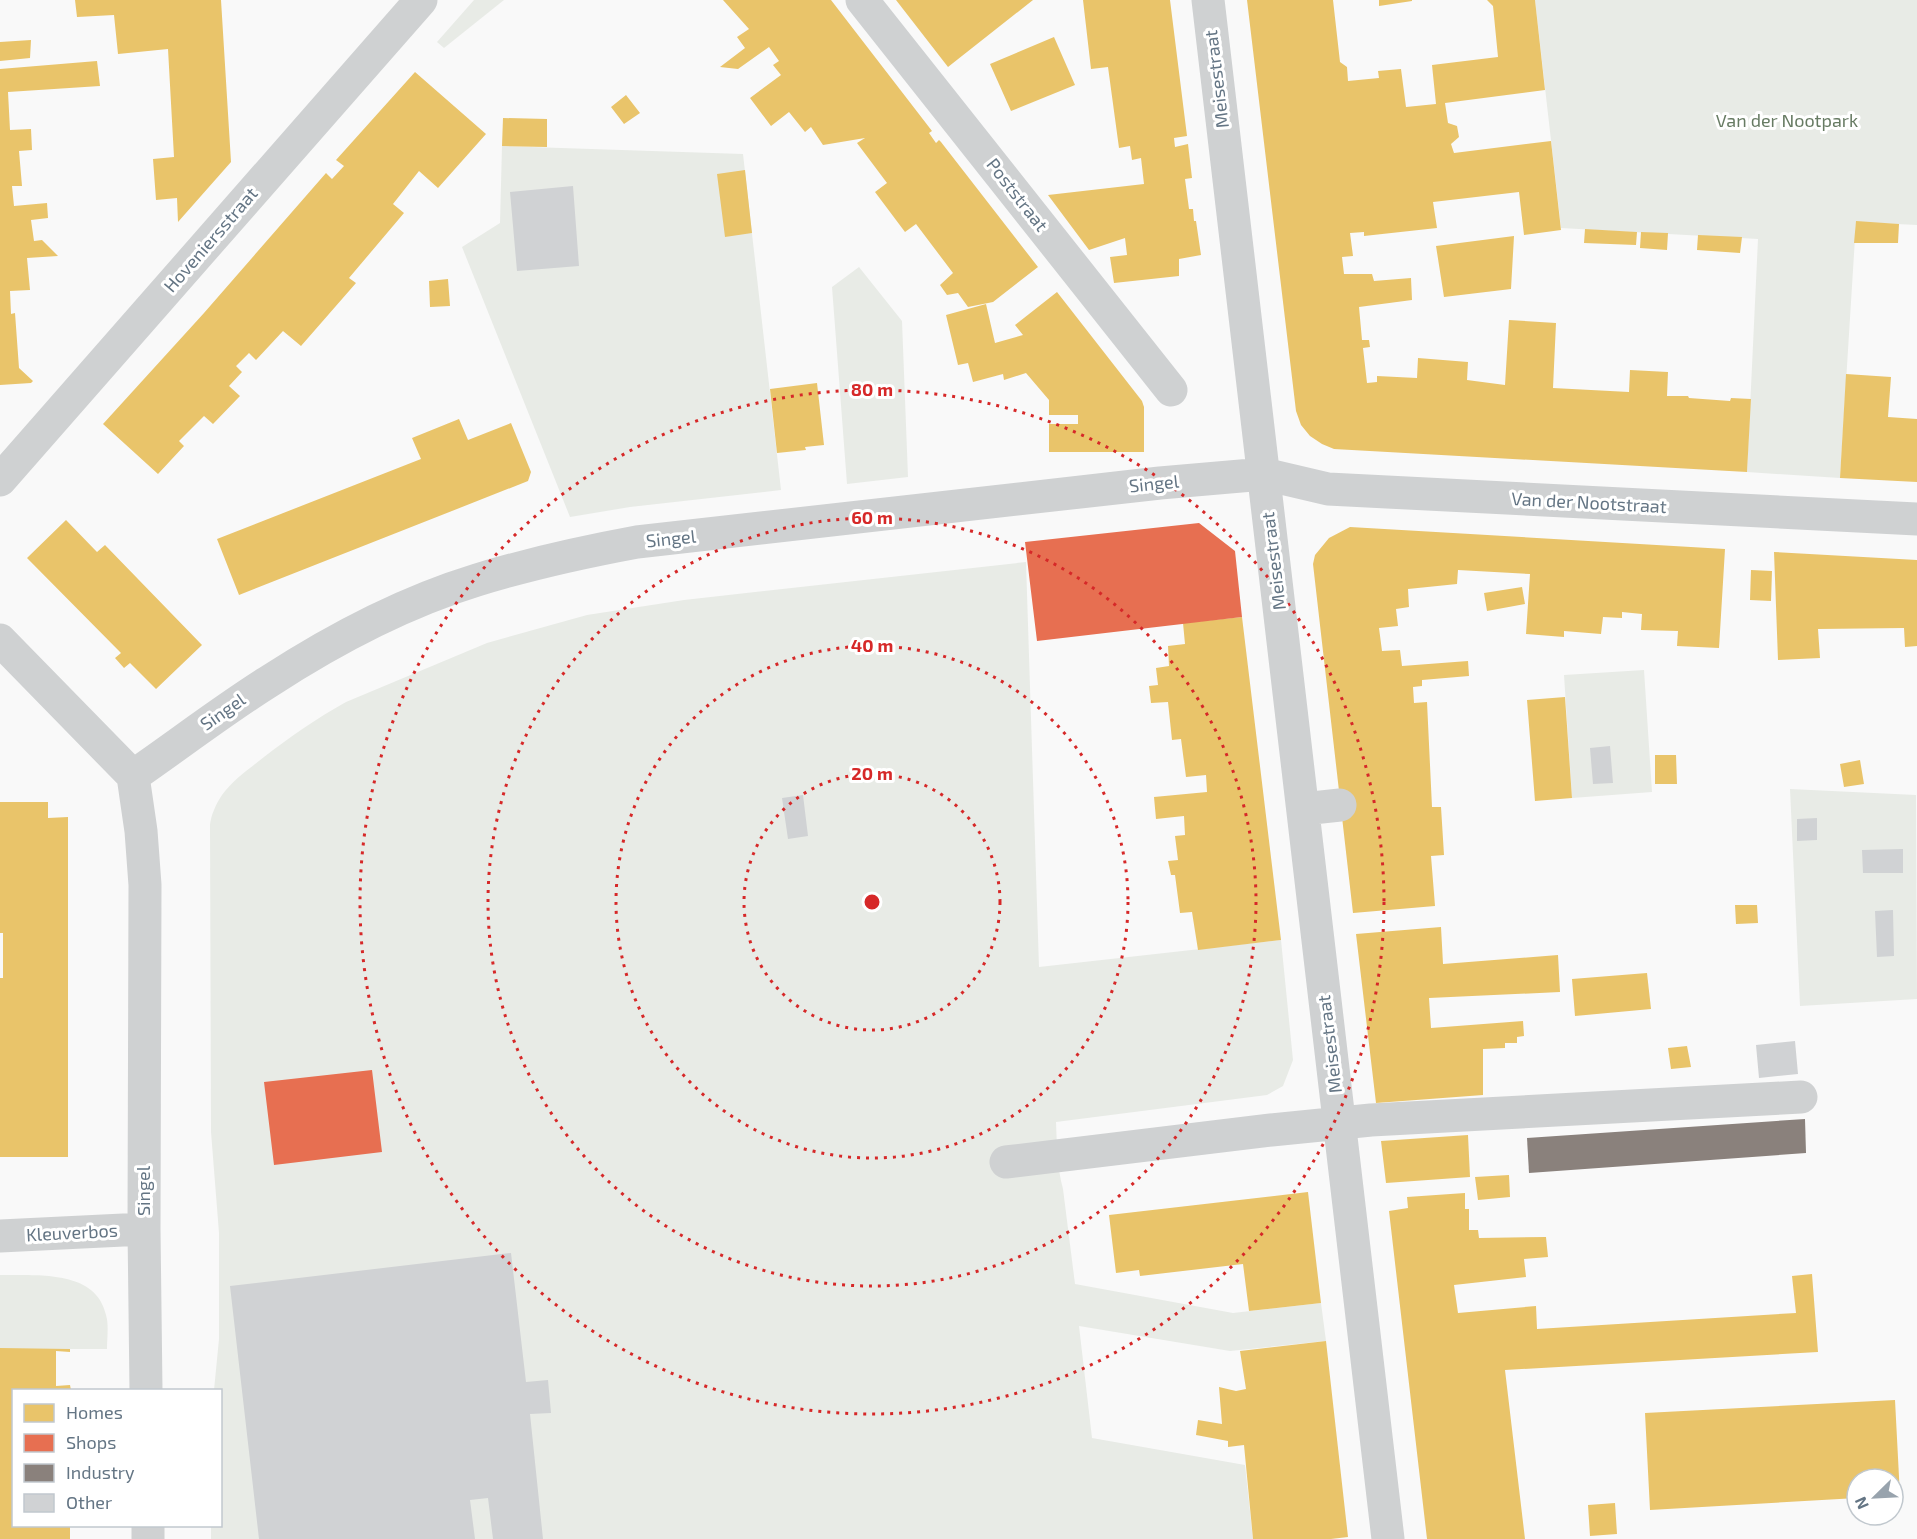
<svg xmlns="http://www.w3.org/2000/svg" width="1917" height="1539" font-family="'Exo 2',sans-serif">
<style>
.green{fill:#e8ebe6}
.homes{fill:#e9c46a}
.shops{fill:#e76f51}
.industry{fill:#8a817c}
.building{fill:#d0d2d4}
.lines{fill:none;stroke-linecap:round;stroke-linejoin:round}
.minor{stroke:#cfd1d2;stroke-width:33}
.ring{fill:none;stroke:#d62828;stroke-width:3;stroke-dasharray:3 6}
.labels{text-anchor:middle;stroke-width:6;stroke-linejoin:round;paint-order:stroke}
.street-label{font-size:18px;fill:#647584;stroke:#fff}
.park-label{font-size:18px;fill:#677b63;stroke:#fff}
.centre{fill:#d62828;stroke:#fff;stroke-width:3}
.ring-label{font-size:18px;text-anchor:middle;font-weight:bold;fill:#d62828;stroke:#fff;stroke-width:6;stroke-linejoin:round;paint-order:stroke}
</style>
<rect width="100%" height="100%" fill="#f9f9f9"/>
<path class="green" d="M 474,0 L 504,0 L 444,48 L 437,42 Z
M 1535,0 L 1917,0 L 1917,225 L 1856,222 L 1840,478 L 1747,472 L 1758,239 L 1561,228 Z
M 502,146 L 743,154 L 781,490 L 630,507 L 570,517 L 462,247 L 500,223 Z
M 859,267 L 902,321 L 908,477 L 847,484 L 832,287 Z
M 1026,562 L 1039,967 L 1281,940 L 1293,1060 L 1283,1086 L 1267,1095 L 1056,1122 C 1057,1145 1057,1167 1063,1189 L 1075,1284 L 1233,1313 L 1321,1303 L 1326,1341 L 1230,1351 L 1079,1326 L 1092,1438 L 1245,1465 L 1253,1539 L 211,1539 L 211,1526 L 220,1526 L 220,1390 L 214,1390 L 219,1339 L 219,1233 L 211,1132 L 210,825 C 211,815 216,804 222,795 C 233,780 249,769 264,757 C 290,737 317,718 346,702 L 487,643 L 587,615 L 684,600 Z
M 1644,670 L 1652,792 L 1572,798 L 1564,675 Z
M 1790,789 L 1916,795 L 1917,999 L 1800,1006 Z
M 0,1275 C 35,1276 96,1269 106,1315 C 109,1325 107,1338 107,1349 L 0,1349 Z"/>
<path class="homes" d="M 75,0 L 221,0 L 231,162 L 178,222 L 177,198 L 156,200 L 153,159 L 174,157 L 168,49 L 118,54 L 114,15 L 77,17 Z
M 723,0 L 831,0 L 932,131 L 929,133 L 936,143 L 939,140 L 941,142 L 1038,267 L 993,302 L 968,307 L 958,293 L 947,295 L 940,285 L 953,273 L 916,224 L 905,232 L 875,192 L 887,183 L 857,143 L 865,138 L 823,145 L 811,127 L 805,132 L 789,112 L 771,126 L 750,98 L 781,75 L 773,65 L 779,61 L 769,47 L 738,69 L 720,67 L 745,48 L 737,37 L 749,29 Z
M 896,0 L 1033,0 L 948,67 Z
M 1083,0 L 1170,0 L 1187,136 L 1174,138 L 1175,147 L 1188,144 L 1192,178 L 1185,179 L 1189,209 L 1193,209 L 1194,221 L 1196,221 L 1201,255 L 1179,259 L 1179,276 L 1114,283 L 1110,257 L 1127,255 L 1125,238 L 1089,250 L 1048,195 L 1144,184 L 1141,158 L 1132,160 L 1130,146 L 1119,148 L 1108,67 L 1091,69 Z
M 1247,0 L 1333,0 L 1340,62 L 1347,67 L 1348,81 L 1379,78 L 1378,71 L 1401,69 L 1406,107 L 1436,104 L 1432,65 L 1498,57 L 1493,6 L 1487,0 L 1535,0 L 1545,90 L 1445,103 L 1448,123 L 1457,126 L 1459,137 L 1451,144 L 1454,153 L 1551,141 L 1561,230 L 1524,235 L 1519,192 L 1433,202 L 1437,228 L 1364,236 L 1364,232 L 1350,233 L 1353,256 L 1342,257 L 1344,274 L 1372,274 L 1374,281 L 1411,278 L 1412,300 L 1359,307 L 1362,340 L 1369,340 L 1370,347 L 1363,348 L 1367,383 L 1377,382 L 1377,376 L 1417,378 L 1418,358 L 1468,362 L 1467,380 L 1505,385 L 1509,320 L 1556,323 L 1553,388 L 1629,392 L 1630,370 L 1668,372 L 1667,396 L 1688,396 L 1689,398 L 1730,401 L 1731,398 L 1751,399 L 1747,472 L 1334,449 L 1322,444 L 1310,436 L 1301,425 L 1296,411 Z
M 1379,0 L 1412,0 L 1412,1 L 1379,6 Z
M 1054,37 L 1075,85 L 1011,111 L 990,64 Z
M 31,40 L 30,58 L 0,61 L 0,42 Z
M 97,61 L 100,86 L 8,92 L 10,130 L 31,129 L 32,150 L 19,151 L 22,186 L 12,186 L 14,206 L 47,203 L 48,218 L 31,220 L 34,241 L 42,240 L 58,256 L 27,258 L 30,290 L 10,291 L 11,314 L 15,313 L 19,368 L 33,381 L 31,383 L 0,385 L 0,69 Z
M 415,72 L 486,134 L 438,188 L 419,171 L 393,204 L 404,213 L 349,278 L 356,283 L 301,346 L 283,331 L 256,360 L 249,353 L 236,366 L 242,372 L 229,386 L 240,396 L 213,424 L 204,416 L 179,441 L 184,446 L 158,474 L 103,424 L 204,313 L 326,173 L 332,179 L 344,166 L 336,160 Z
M 626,95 L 640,113 L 624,124 L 611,107 Z
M 503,118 L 547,119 L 547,147 L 502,146 Z
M 745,170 L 752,233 L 725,237 L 717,174 Z
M 1856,221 L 1899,224 L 1898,243 L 1854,243 Z
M 1585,229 L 1637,232 L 1636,245 L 1584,243 Z
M 1641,232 L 1668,233 L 1667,250 L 1640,248 Z
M 1698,235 L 1742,237 L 1740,253 L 1697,250 Z
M 1514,236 L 1511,289 L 1444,297 L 1436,246 Z
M 448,279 L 450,306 L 430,307 L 429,281 Z
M 1057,292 L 1142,401 L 1144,407 L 1144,452 L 1049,452 L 1049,424 L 1078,424 L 1078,415 L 1049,415 L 1049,400 L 1026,373 L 1004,380 L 1003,374 L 973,382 L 968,363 L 958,365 L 946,315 L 986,304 L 995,343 L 1023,335 L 1015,325 Z
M 1846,374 L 1891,377 L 1888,417 L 1917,419 L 1917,482 L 1840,478 Z
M 817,383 L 824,445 L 805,447 L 806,450 L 777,453 L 770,389 Z
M 459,419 L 468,440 L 511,423 L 531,472 L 528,481 L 239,595 L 217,539 L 421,459 L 412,438 Z
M 66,520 L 97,552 L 105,545 L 202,645 L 156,689 L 130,663 L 124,668 L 115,658 L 121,653 L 27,558 Z
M 1350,527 L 1725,549 L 1719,648 L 1677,646 L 1678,631 L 1641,630 L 1642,614 L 1622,612 L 1622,618 L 1603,617 L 1601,634 L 1564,631 L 1564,637 L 1526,634 L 1530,574 L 1458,570 L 1457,584 L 1408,589 L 1409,607 L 1396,609 L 1398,626 L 1379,628 L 1382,651 L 1400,650 L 1402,666 L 1468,661 L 1469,676 L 1422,680 L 1422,686 L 1413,687 L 1414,703 L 1427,702 L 1432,807 L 1441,807 L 1444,855 L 1431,856 L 1435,906 L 1353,913 L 1313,564 L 1315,555 L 1329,538 Z
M 1774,552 L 1917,560 L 1917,646 L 1905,647 L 1904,628 L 1818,629 L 1820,658 L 1778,660 Z
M 1751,570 L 1772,571 L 1771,601 L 1750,600 Z
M 1522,587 L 1525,604 L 1487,611 L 1484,593 Z
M 1242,617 L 1281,940 L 1198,950 L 1192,912 L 1180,913 L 1175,875 L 1171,875 L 1168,861 L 1178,860 L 1175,836 L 1185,835 L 1184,816 L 1156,819 L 1154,797 L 1207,792 L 1206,775 L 1186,777 L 1181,739 L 1172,740 L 1168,702 L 1151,703 L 1149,686 L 1158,685 L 1156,668 L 1169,666 L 1168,646 L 1185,644 L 1183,623 Z
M 1565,697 L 1572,798 L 1535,801 L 1527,700 Z
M 1655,755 L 1676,755 L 1677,784 L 1655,784 Z
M 1860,760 L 1864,784 L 1844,787 L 1840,764 Z
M 0,802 L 48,802 L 48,818 L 68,817 L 68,1157 L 0,1157 L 0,978 L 3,978 L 3,933 L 0,933 Z
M 1735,905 L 1757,905 L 1758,923 L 1736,924 Z
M 1441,927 L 1443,964 L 1558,955 L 1560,992 L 1429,998 L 1431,1028 L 1523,1021 L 1524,1036 L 1517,1037 L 1517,1043 L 1505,1043 L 1505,1048 L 1483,1049 L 1483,1095 L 1376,1103 L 1356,934 Z
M 1647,973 L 1651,1009 L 1575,1016 L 1572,979 Z
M 1687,1046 L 1691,1067 L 1671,1069 L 1668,1048 Z
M 1468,1135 L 1470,1177 L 1386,1183 L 1381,1141 Z
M 1509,1175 L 1510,1197 L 1478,1200 L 1475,1177 Z
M 1308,1192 L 1321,1303 L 1249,1311 L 1243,1264 L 1140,1276 L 1139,1270 L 1116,1273 L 1109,1215 Z
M 1465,1193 L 1465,1209 L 1469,1209 L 1469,1230 L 1478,1230 L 1479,1238 L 1546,1237 L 1548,1257 L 1524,1259 L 1526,1277 L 1454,1285 L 1458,1313 L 1536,1306 L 1537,1329 L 1796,1313 L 1792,1276 L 1812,1274 L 1818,1352 L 1505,1370 L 1525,1539 L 1427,1539 L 1389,1211 L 1408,1208 L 1407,1197 Z
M 1326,1341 L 1348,1537 L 1331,1539 L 1253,1539 L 1244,1445 L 1228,1447 L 1228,1441 L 1196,1435 L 1198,1420 L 1222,1424 L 1219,1387 L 1236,1391 L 1246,1389 L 1240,1351 Z
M 0,1348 L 70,1349 L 70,1352 L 56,1351 L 56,1386 L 70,1385 L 71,1390 L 14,1390 L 14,1526 L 70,1526 L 70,1539 L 0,1539 Z
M 1895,1400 L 1900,1496 L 1893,1496 L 1893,1479 L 1857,1479 L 1857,1498 L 1650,1510 L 1645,1413 Z
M 1615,1503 L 1617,1534 L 1590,1536 L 1588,1505 Z"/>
<path class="shops" d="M 1199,523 L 1235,551 L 1242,617 L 1037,641 L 1025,542 Z
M 372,1070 L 382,1152 L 274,1165 L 264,1082 Z"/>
<path class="industry" d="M 1805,1119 L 1806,1153 L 1529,1173 L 1527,1138 Z"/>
<path class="building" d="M 573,186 L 579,266 L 517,271 L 510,192 Z
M 1610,746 L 1613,783 L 1593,784 L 1590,748 Z
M 803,795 L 808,836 L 788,839 L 782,798 Z
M 1817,818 L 1817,840 L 1797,841 L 1797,819 Z
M 1903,849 L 1903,873 L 1863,873 L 1862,850 Z
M 1893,910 L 1894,956 L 1877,957 L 1875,911 Z
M 1795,1041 L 1798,1074 L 1759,1078 L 1756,1045 Z
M 511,1253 L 526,1382 L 548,1380 L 551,1413 L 530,1414 L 543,1539 L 493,1539 L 488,1498 L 470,1500 L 475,1539 L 259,1539 L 230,1286 Z"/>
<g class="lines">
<path class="minor" d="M 862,0 L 1171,390
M 1208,0 L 1388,1539
M 0,480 L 421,0
M 0,640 L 133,776
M 1303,809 L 1340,805
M 1006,1162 L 1271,1130 L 1371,1120 L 1801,1097
M 0,1236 L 144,1229
M 146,1390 L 144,1229 L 145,885 L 141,831 L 133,776 C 178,745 222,711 268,682 C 331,641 405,602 477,580 C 529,564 583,552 637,542 L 1160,483 L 1264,474 L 1328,489 L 1917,519
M 148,1526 L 148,1539"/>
</g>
<g class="ring">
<circle cx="872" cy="902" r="128"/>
<circle cx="872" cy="902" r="256"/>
<circle cx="872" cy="902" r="384"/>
<circle cx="872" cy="902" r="512"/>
</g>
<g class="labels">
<g class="street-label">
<text transform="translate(1217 79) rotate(-97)" y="6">Meisestraat</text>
<text transform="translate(1017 195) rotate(52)" y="6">Poststraat</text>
<text transform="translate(211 240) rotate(-49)" y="6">Hoveniersstraat</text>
<text transform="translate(1154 484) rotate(-6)" y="6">Singel</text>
<text transform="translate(1589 503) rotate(3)" y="6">Van der Nootstraat</text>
<text transform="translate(671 539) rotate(-6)" y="6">Singel</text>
<text transform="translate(1274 561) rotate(-97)" y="6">Meisestraat</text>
<text transform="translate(223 712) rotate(-35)" y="6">Singel</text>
<text transform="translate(1330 1044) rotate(-97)" y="6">Meisestraat</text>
<text transform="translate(144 1191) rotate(-90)" y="6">Singel</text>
<text transform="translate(72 1233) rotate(-3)" y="6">Kleuverbos</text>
</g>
<g class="park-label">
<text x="1787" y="127">Van der Nootpark</text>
</g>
</g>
<circle cx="872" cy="902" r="9" class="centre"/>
<g class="ring-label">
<text x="872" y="396">80 m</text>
<text x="872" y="524">60 m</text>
<text x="872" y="652">40 m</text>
<text x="872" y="780">20 m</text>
</g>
<rect x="12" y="1389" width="210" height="138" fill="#ffffff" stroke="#c1c8ce" stroke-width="1.5"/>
<rect x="24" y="1404" width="30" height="18" fill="#e9c46a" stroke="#c1c8ce" stroke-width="1.5"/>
<text x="66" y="1419" font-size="18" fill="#647584">Homes</text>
<rect x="24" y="1434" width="30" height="18" fill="#e76f51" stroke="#c1c8ce" stroke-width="1.5"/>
<text x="66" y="1449" font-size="18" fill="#647584">Shops</text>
<rect x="24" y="1464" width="30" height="18" fill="#8a817c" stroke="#c1c8ce" stroke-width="1.5"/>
<text x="66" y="1479" font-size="18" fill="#647584">Industry</text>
<rect x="24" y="1494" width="30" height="18" fill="#d0d2d4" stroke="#c1c8ce" stroke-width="1.5"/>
<text x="66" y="1509" font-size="18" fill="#647584">Other</text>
<g transform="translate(1875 1497) rotate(246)"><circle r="28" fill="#ffffff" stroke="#c1c8ce" stroke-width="1.5"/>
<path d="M0-4.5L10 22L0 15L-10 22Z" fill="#98a3ad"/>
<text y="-9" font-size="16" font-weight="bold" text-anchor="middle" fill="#647584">N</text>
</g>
</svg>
